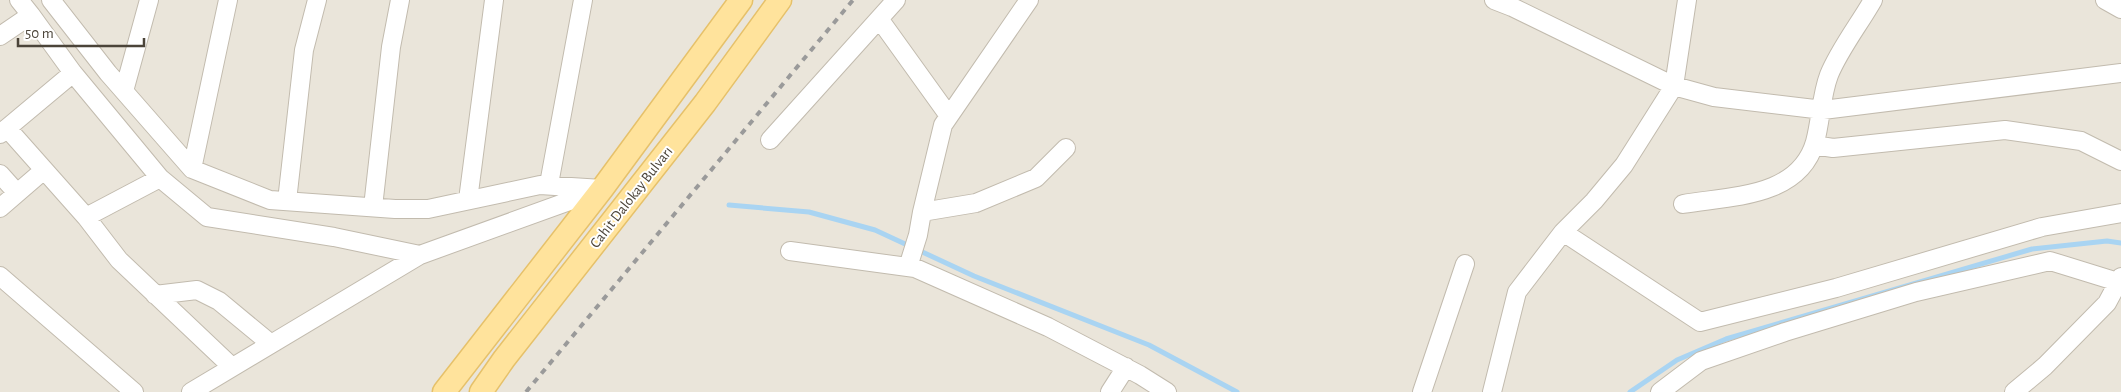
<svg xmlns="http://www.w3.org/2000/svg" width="2121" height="392" font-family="'Alegreya Sans',sans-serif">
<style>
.residential{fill:#eae5da}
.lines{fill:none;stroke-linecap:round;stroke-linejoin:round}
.stream{stroke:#a9d4f2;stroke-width:5}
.minor-casing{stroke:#c2bbae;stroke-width:20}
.major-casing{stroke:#e6c16a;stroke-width:25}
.minor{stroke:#fff;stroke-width:18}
.major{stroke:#ffe39c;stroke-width:22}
.rail{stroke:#9a9a9a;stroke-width:4;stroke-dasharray:6 6;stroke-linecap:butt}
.labels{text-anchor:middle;stroke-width:4;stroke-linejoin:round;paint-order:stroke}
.street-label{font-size:15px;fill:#4b4439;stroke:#fff}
</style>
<rect width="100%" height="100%" fill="#f6f3ec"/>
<path class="residential" d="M 0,0 L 2121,0 L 2121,392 L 0,392 Z"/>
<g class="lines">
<path class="stream" d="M 729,205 L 809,212 L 875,230 L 974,276 L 1149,345 L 1237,392
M 1630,392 L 1677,360 L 1726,339 L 2032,249 L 2107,241 L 2121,243"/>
<defs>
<path id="minor" d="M 19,0 L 31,15
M 51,0 L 108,73 L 192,169 L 270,200 L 395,209 L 428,209 L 540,185 L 602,189
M 1494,0 L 1512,7 L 1674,86 L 1714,97 L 1823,110 L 2121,73
M 2105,0 L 2121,9
M 880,20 L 949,116
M 0,36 L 31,15 L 73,73 L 160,178 L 207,217 L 334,237 L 420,255
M 124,91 L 149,0
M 7,128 L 86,217 L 119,260 L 232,367
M 0,134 L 73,73
M 770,140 L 896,0
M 1814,145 L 1833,148 L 2005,130 L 2081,141 L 2121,161
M 192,169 L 228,0
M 0,174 L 17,193
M 549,184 L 583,0
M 468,200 L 494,0
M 287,201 L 304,50 L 317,0
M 1683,204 C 1730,196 1799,198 1815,142 C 1821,120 1821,96 1829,75 C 1839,50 1860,23 1873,0
M 373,207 L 391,47 L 400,0
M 0,208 L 44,170
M 922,212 L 976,203 L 1036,178 L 1066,148
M 86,217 L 160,178
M 1563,232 L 1700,322 L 1836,288 L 2042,227 L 2121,213
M 790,251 L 915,268 L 1048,327 L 1140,375 L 1167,392
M 908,267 L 918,235 L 922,212 L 943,125 L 1029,0
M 0,276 L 134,392
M 155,295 L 197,290 L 219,301 L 271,344
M 191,392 L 420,255 L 597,191
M 1110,392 L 1126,367
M 1422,392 L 1465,264
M 1492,392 L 1517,292 L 1563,232 L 1594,201 L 1624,165 L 1674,86 L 1687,0
M 1660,392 L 1701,361 L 1785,332 L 1916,292 L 2050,261 L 2118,282
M 2014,392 L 2045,366 L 2107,303 L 2121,277"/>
<path id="major" d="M 444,392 L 602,189 L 741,0
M 481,392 L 504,359 L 705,103 L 780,0"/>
</defs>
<use href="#minor" class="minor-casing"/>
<use href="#major" class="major-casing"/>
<use href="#minor" class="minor"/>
<use href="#major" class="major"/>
<path class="rail" d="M 526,392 L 853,0"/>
</g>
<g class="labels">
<g class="street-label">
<text transform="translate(631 197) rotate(-52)" y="5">Cahit Dalokay Bulvarı</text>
</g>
</g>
<path d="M18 38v8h126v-8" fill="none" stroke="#4b4439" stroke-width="2.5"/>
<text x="25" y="38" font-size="15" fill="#4b4439" stroke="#ffffff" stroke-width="4" paint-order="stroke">50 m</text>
</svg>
